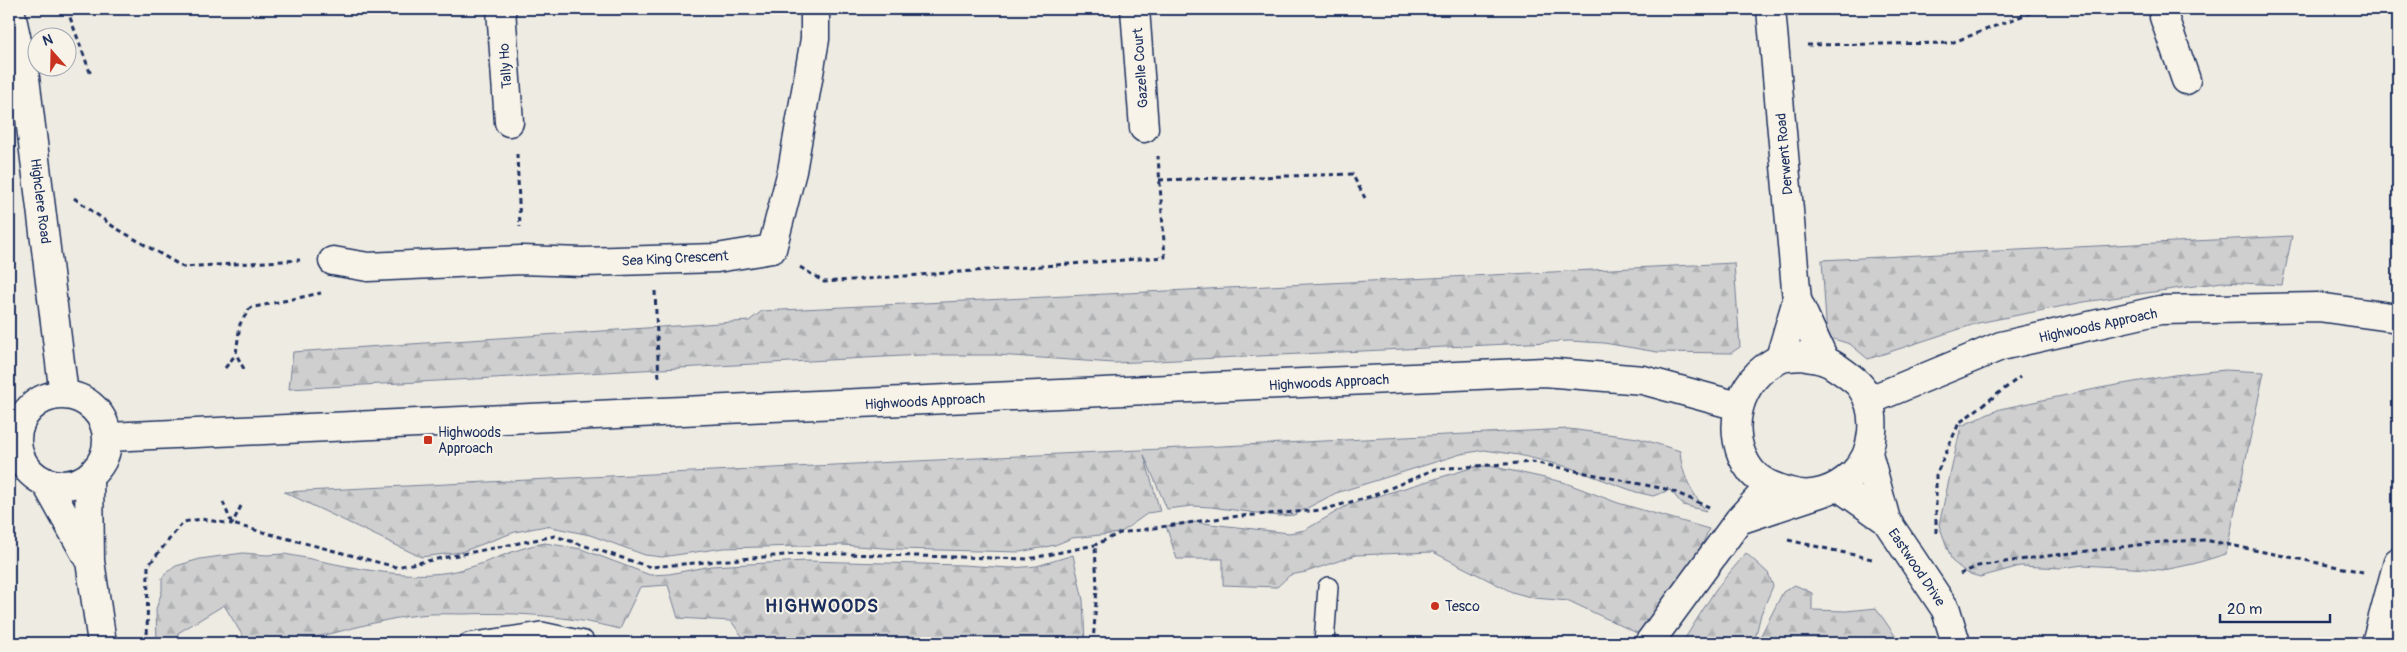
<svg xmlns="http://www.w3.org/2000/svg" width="2407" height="652" font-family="Pangolin,sans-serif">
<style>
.forest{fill:url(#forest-firs);stroke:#757f96}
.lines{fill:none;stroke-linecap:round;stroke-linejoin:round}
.service-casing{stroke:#1b2f5e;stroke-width:22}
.minor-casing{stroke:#1b2f5e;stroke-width:31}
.tertiary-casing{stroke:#1b2f5e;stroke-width:31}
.path{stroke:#1b2f5e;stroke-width:3;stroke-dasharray:5 4;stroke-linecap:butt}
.service{stroke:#f7f3e8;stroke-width:19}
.minor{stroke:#f7f3e8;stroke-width:28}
.tertiary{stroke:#f7f3e8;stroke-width:28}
.poi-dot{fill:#c8321e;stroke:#f7f3e8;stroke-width:2}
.labels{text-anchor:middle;stroke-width:4;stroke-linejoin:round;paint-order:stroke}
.street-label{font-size:14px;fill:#1b2f5e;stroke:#f7f3e8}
.poi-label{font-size:14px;fill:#1b2f5e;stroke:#f7f3e8;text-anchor:start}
.district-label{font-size:19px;font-weight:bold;letter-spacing:1px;fill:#1b2f5e;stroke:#f7f3e8}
</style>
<defs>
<pattern id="forest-firs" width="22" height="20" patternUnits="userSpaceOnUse" patternTransform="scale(1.25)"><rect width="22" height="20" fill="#cfcfcf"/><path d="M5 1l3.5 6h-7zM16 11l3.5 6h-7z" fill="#b1b2b4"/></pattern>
</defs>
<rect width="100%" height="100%" fill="#eeebe2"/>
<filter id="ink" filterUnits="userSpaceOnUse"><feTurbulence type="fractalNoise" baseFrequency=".02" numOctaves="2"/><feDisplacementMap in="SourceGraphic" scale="10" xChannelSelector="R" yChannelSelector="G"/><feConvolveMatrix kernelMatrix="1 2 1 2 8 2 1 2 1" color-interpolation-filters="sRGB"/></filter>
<g filter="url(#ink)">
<path class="forest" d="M 2292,236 L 2282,285 L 2222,282 L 2084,302 L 1978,323 L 1868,359 L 1850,344 L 1827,337 L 1822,260 Z
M 1734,263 L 1740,347 L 1731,353 L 1657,352 L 1604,343 L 1570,341 L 1114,363 L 997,355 L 921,355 L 289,389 L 293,352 L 749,321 L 762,311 Z
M 2225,370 L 2264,372 L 2226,554 L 2193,564 L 2164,570 L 2083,565 L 2062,568 L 2020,566 L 1980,577 L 1967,573 L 1952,561 L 1939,525 L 1961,426 L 2000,409 L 2100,388 L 2174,375 Z
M 1569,429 L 1638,438 L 1680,451 C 1682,477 1691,490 1706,511 L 1683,505 L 1670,490 L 1653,496 L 1636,492 L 1568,467 L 1519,455 L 1484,450 L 1461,454 L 1336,493 L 1294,515 L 1280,516 L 1211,507 L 1192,506 L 1167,509 L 1144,455 L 1160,511 L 1148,513 L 1120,533 L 1072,538 L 1055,545 L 1020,552 L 898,549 L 842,545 L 723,548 L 662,557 L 645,555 L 590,535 L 546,526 L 515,532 L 461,552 L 421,557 L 284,492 Z
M 1478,466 L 1490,466 L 1563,482 L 1618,503 L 1709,529 L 1701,547 L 1661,615 L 1639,634 L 1569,601 L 1534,598 L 1512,592 L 1433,552 L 1356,555 L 1306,572 L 1290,575 L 1277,587 L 1223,585 L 1223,559 L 1177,559 L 1166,526 L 1193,522 L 1289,533 L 1305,530 L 1348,505 Z
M 545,543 L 581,549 L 650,575 L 669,574 L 711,566 L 806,561 L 962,565 L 1011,568 L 1037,566 L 1073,555 L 1083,600 L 1085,643 L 747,643 L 731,621 L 678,618 L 668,585 L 640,587 L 620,629 C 568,616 519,612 465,614 C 450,614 434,613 419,615 C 360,621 309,647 247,643 L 224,605 L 178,633 L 178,643 L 157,643 L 156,609 L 162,591 L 162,578 L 167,572 L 176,566 L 200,559 L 243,553 L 266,555 L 284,554 C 338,563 395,581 450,572 C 483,567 512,548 545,543 Z
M 1746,553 L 1768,573 L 1773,586 L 1761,614 L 1754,643 L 1682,643 L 1716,589 Z
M 1795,585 L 1812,593 L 1812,610 L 1846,611 L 1876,608 L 1900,643 L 1757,643 L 1783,592 Z"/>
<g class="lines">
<defs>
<path id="service" d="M 469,643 L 542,632 L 584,641 L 585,643
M 1324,643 L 1328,587"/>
<path id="minor" d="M 501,9 L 509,122
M 1135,9 L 1144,128
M 1771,9 L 1797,300 L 1780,358
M 2164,9 L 2164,17 L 2186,80
M 333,261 L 368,267 L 521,260 L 583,262 L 717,258 L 772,249 L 792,171 L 815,39 L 815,9
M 1797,300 L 1825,361
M 9,430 L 19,427
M 1868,453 L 1886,520 L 1946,610 L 1956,643
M 9,458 L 21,460
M 89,477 L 90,561 L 102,643
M 46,483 L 89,560
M 1838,486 L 1886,520
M 1742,519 L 1820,493
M 1649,643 L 1739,520 L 1770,486
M 2376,643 L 2398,562"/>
<path id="tertiary" d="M 10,9 L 25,78 L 64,395
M 1802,356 C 1809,358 1818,358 1825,361 C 1832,363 1857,381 1861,387 C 1879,412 1875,454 1853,474 C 1836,490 1813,499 1790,492 C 1776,488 1761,483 1751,471 C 1723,435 1737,377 1780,359 C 1786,356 1795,357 1802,356 Z
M17 440a45 45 0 1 1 90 0a45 45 0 1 1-90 0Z
M 1868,401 L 2001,346 L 2160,310 L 2318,307 L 2398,318
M 108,437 L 1544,372 L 1643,380 L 1738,406"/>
</defs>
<use href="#service" class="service-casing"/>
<use href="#minor" class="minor-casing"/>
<use href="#tertiary" class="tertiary-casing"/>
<path class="path" d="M 67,9 L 91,75
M 1807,45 L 1951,43 L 2040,9
M 517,154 L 520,227
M 1159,180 L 1352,174 L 1365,198
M 74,198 L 114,227 L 183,267 L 300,260
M 800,267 L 824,282 L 1165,257 L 1158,156
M 655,291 L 659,380
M 225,368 L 236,354
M 244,369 L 236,354 L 240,324 L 250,308 L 321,293
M 9,496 L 17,498
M 223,502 L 232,524 L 396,567 L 555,536 L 650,567 L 808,553 L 1028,559 L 1095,545 L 1120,533 L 1228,517 L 1322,510 L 1372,496 L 1435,469 L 1532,462 L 1670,490 L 1709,507
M 1936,533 L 1936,475 L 1959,423 L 2020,377
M 1788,540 L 1872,559
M 1960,574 L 1978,566 L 2039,557 L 2162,542 L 2205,540 L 2363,572
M 147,643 L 148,566 L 183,522 L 201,519 L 232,524 L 242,504
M 1093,643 L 1097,588 L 1095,545"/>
<use href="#service" class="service"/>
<use href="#minor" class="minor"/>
<use href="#tertiary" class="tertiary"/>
</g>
</g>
<g class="poi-dot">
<rect x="423" y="435" width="10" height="10" rx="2.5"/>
<circle cx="1435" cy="606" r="5"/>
</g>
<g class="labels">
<g class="street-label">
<text transform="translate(505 66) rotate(-94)" y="5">Tally Ho</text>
<text transform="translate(1140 68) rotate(-94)" y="5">Gazelle Court</text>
<text transform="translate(1784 154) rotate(-95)" y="5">Derwent Road</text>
<text transform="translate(41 201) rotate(83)" y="5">Highclere Road</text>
<text transform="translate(675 258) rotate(-3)" y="5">Sea King Crescent</text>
<text transform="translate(2098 325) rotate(-12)" y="5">Highwoods Approach</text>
<text transform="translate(1329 382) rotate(-3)" y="5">Highwoods Approach</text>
<text transform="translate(925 401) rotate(-3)" y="5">Highwoods Approach</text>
<text transform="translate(1917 567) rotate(56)" y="5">Eastwood Drive</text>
</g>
<g class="poi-label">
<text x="438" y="437">Highwoods<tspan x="438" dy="16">Approach</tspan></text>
<text x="1445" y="611">Tesco</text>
</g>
<g class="district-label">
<text x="822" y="612">HIGHWOODS</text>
</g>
</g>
<rect width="2407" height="652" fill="none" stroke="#f7f3e8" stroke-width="30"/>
<rect x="15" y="15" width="2377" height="622" fill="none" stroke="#1b2f5e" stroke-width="2" filter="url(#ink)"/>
<g transform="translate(52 52) rotate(340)"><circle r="24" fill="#f7f3e8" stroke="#9fa5b1"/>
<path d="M0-4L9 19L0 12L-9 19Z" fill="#c8321e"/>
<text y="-8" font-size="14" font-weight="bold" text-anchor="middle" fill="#1b2f5e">N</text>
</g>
<path d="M2220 614v8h110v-8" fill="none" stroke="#1b2f5e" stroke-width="2.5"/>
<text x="2227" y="614" font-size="15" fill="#1b2f5e" stroke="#f7f3e8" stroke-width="4" paint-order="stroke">20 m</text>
</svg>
